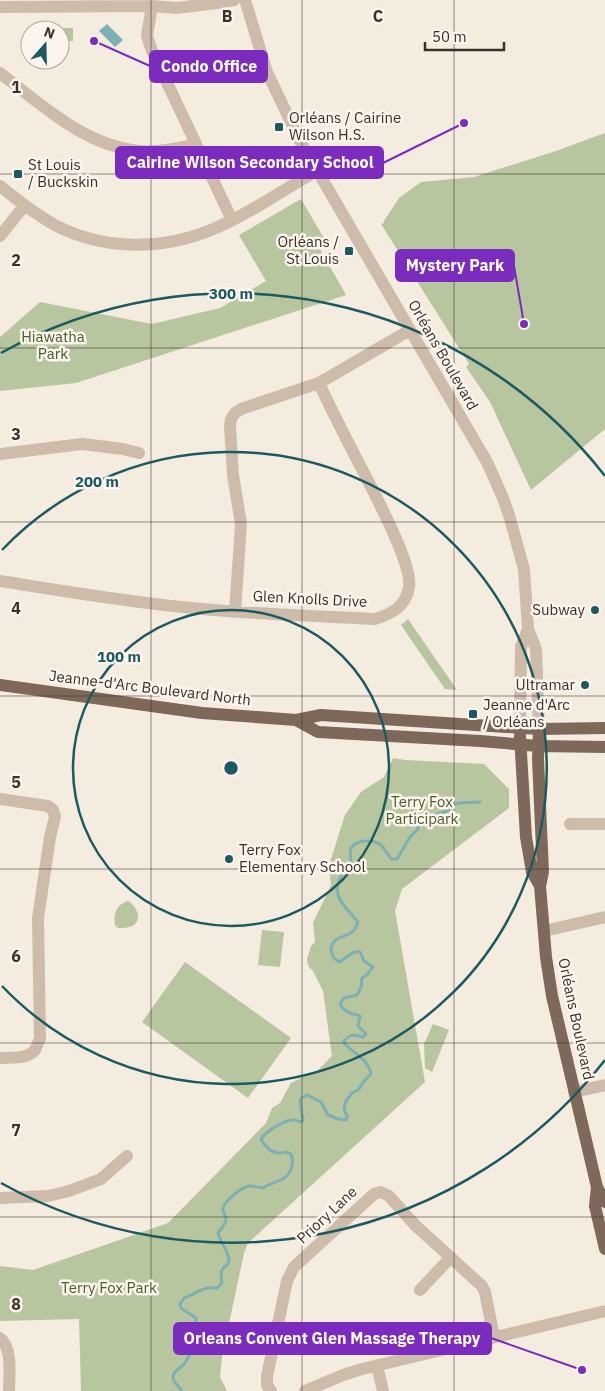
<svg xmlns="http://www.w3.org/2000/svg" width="605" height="1391" font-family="'IBM Plex Sans',sans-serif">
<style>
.green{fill:#b7c69e}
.water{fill:#7cb0b4}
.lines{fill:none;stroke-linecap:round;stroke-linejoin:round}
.stream{stroke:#7cb0b4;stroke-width:3}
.minor{stroke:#cebcaa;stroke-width:12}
.major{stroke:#7e685a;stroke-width:12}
.grid{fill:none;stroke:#3b302a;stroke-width:1;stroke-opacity:0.55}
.ring{fill:none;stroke:#1c5a61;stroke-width:2.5}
.poi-dot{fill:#1c5a61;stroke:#fcf5ed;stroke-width:2}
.labels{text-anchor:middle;stroke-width:5;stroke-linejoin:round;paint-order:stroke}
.poi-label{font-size:15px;fill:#3b302a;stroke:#fcf5ed;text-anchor:start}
.park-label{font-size:15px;fill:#485c2c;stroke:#fcf5ed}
.street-label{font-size:15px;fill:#3b302a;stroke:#fcf5ed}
.grid-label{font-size:16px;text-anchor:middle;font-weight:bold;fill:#3b302a;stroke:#fcf5ed;stroke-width:5;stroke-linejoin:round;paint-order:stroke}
.centre{fill:#1c5a61;stroke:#fcf5ed;stroke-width:2.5}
.ring-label{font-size:15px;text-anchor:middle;font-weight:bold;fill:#1c5a61;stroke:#fcf5ed;stroke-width:5;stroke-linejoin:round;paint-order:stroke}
.leader{fill:none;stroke:#7b2cbf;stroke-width:2}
.callout-dot{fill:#7b2cbf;stroke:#fcf5ed;stroke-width:2}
.callout{fill:#7b2cbf;stroke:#7b2cbf;stroke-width:2}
.callout-label{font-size:16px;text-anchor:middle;font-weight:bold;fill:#fff}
</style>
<rect width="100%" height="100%" fill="#f5ece0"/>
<path class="green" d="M 58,28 L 73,28 L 73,41 L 60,41 L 60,30 L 58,30 Z
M 605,133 L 605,429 L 531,490 L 490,402 L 466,367 L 469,364 L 381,224 L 384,223 L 384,221 L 399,198 L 421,182 L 474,177 L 556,151 Z
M 301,199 L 325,240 L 321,251 L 346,295 L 76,383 L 0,391 L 0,337 L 40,302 L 152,324 L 220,308 L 266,281 L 239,235 Z
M 408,619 L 457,690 L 445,689 L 401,625 Z
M 393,758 L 405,760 L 484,764 L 509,789 L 509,808 L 402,889 L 395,911 L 425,1082 L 248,1243 L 244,1253 L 222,1356 L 220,1377 L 227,1391 L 81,1391 L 79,1319 L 0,1321 L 0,1266 L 33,1270 L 168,1223 L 266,1123 L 272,1108 L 280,1103 L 291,1083 L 311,1073 L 317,1071 L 332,1056 L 323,991 L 313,971 L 308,966 L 307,959 L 311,946 L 315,942 L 313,923 L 331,885 L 329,865 L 345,815 L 361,792 L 384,777 Z
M 128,901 C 135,905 143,917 134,925 C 130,928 123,928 118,928 L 115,925 C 113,913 117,904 128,901 Z
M 262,930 L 284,932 L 280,967 L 258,965 Z
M 185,962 L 291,1038 L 248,1098 L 142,1022 Z
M 433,1024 L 449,1030 L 432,1072 L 425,1068 L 424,1044 Z"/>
<path class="water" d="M 107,24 L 123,40 L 115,47 L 99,31 Z"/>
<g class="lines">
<path class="stream" d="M 182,1391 C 180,1388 176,1384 174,1381 C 170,1372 180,1369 184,1364 C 188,1359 190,1355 191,1348 L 184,1341 L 184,1337 C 191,1332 196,1328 196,1318 L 181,1308 L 180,1304 L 184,1298 C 196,1294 205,1285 217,1288 L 222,1283 C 222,1279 220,1274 222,1270 C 224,1266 229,1266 229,1260 C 228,1250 220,1242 218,1233 C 220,1229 226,1224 226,1219 C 226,1215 222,1213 223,1208 C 226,1200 243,1185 251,1186 C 255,1186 258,1188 263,1188 C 275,1180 288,1182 292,1166 C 293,1161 293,1159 291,1154 C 286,1151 284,1153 279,1153 C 271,1153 264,1145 261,1139 C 265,1132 284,1120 293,1120 C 296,1120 298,1121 301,1122 L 303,1120 L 300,1101 L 301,1098 L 307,1095 L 321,1102 L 328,1115 L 338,1119 L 346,1120 L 347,1117 L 344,1108 L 346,1101 L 352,1093 L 358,1090 L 364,1081 L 371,1074 C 368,1059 354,1054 345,1044 L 344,1041 C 351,1033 354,1035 363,1037 L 366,1034 L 358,1026 L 360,1016 C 350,1013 345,1013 340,1004 L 344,998 L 357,995 L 361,988 L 362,978 L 367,975 L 373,967 L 364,961 L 360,952 C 352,950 346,959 339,962 C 334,959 331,955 331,949 C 332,935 349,938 355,929 C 356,928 357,923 358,922 C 336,897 328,890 351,862 C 351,858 349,853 351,849 C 355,839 373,839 381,845 C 384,849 388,854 391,859 L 397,859 L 410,837 L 417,830 L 420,824 L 430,817 L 447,811 L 458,803 L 480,802"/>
<path class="minor" d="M 245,0 L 267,72 L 300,141 L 487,462 L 503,498 L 509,515 L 524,569 L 528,629 L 536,649 L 539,729
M 152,6 L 147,36 L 152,51 L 232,220
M 0,7 L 152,6 L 176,8 L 217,3 L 234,0
M 0,73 C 42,105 85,146 139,151 C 157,153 179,148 196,144
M 0,186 C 17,200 34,213 53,224 C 101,250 160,251 211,230 C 248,215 282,190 317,171
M 0,236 L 24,206
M 0,454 L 82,444 L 123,449 L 139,453
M 0,581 C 64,591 128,602 192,608 C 253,614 314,616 375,619 C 392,614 406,606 409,587 C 413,565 376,497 365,475 C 349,444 333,414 319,383
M 235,612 L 241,524 L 233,475 L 230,426 L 231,419 L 235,413 L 241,409 L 319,383 L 410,330
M 520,727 L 521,647 L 528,629
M 0,799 L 48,806 L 53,810 L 55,817 L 50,837 L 38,918 L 40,1039 C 38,1042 37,1047 35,1050 C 27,1060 11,1057 0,1058
M 570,824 L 605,824
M 544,931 L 605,917
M 574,1092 L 605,1085
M 0,1198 L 48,1196 L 69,1191 L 101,1179 L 127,1156
M 420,1290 L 451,1257
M 0,1338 C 13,1348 9,1376 9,1391
M 377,1365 L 383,1391
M 271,1391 L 267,1385 L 267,1376 L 287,1281 L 294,1267 L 374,1194 L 381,1192 L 389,1196 L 415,1225 L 482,1286 L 485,1292 L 494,1337
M 305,1391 L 343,1375 L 362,1369 L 605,1311"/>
<path class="major" d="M 0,685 L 202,713 L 296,720 L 321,715 L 539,729 L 605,728
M 296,720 L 318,732 L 480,741 L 538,746 L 605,747
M 539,729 L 538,759 L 543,872 L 540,886 L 546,957 L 552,996 L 597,1187 L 605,1202
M 520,736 L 526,837 L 532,872 L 540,886
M 597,1187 L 595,1206 L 605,1249"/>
</g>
<path class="grid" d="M 151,0 L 151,1391M 302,0 L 302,1391M 454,0 L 454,1391M 0,174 L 605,174M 0,348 L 605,348M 0,522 L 605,522M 0,696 L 605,696M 0,869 L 605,869M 0,1043 L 605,1043M 0,1217 L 605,1217"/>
<g class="ring">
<circle cx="231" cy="768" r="158"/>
<path d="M2 550A316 316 0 1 1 2 986"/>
<path d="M605 1060A474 474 0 0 1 1 1183M1 353A474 474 0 0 1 605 476"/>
</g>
<g class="poi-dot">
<rect x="274" y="122" width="10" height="10" rx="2.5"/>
<rect x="13" y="169" width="10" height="10" rx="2.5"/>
<rect x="344" y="246" width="10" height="10" rx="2.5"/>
<circle cx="595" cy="610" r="5"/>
<circle cx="585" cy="685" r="5"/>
<rect x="468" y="709" width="10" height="10" rx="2.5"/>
<circle cx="229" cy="859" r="5"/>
</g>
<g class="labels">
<g class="poi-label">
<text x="289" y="123">Orléans / Cairine<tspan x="289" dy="17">Wilson H.S.</tspan></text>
<text x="28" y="170">St Louis<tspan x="28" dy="17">/ Buckskin</tspan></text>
<text x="339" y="247" text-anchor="end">Orléans /<tspan x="339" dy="17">St Louis</tspan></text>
<text x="585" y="615" text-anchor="end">Subway</text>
<text x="575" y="690" text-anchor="end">Ultramar</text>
<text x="483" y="710">Jeanne d'Arc<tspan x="483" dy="17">/ Orléans</tspan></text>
<text x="239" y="855">Terry Fox<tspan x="239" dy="17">Elementary School</tspan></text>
</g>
<g class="park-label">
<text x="53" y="342">Hiawatha<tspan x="53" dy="17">Park</tspan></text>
<text x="422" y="807">Terry Fox<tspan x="422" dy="17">Participark</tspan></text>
<text x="109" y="1293">Terry Fox Park</text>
</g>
<g class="street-label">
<text transform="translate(443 355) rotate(60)" y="5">Orléans Boulevard</text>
<text transform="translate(310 599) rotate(3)" y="5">Glen Knolls Drive</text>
<text transform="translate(150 688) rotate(7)" y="5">Jeanne-d'Arc Boulevard North</text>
<text transform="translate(576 1019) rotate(78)" y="5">Orléans Boulevard</text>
<text transform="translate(327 1215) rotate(-43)" y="5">Priory Lane</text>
</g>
</g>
<g class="grid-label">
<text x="227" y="22">B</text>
<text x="378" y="22">C</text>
<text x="16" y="93">1</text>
<text x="16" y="266">2</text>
<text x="16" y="440">3</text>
<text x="16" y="614">4</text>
<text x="16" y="788">5</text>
<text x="16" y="962">6</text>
<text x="16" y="1136">7</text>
<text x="16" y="1310">8</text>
</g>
<circle cx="231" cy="768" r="8" class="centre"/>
<g class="ring-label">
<text x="231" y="299">300 m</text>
<text x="97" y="487">200 m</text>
<text x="119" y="662">100 m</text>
</g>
<path class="leader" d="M94 41L150 66M464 123L383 163M524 324L514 266M582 1370L491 1338"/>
<g class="callout-dot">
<circle cx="94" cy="41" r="5"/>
<circle cx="464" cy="123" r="5"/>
<circle cx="524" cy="324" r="5"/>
<circle cx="582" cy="1370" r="5"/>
</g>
<g class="callout">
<rect x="150" y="51" width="117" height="31" rx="5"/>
<rect x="116" y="147" width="267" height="31" rx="5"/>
<rect x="396" y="250" width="118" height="31" rx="5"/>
<rect x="174" y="1323" width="317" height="31" rx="5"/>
</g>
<g class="callout-label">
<text x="209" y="72">Condo Office</text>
<text x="250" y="168">Cairine Wilson Secondary School</text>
<text x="455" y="271">Mystery Park</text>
<text x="332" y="1344">Orleans Convent Glen Massage Therapy</text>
</g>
<g transform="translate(45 45) rotate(20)"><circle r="24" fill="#fcf5ed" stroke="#afa69f"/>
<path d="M0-4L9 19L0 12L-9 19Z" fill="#1c5a61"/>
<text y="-8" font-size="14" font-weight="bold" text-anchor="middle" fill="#3b302a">N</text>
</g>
<path d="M425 42v8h79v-8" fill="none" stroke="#3b302a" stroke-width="2.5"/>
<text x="432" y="42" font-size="15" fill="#3b302a" stroke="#fcf5ed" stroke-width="4" paint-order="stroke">50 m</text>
</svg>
